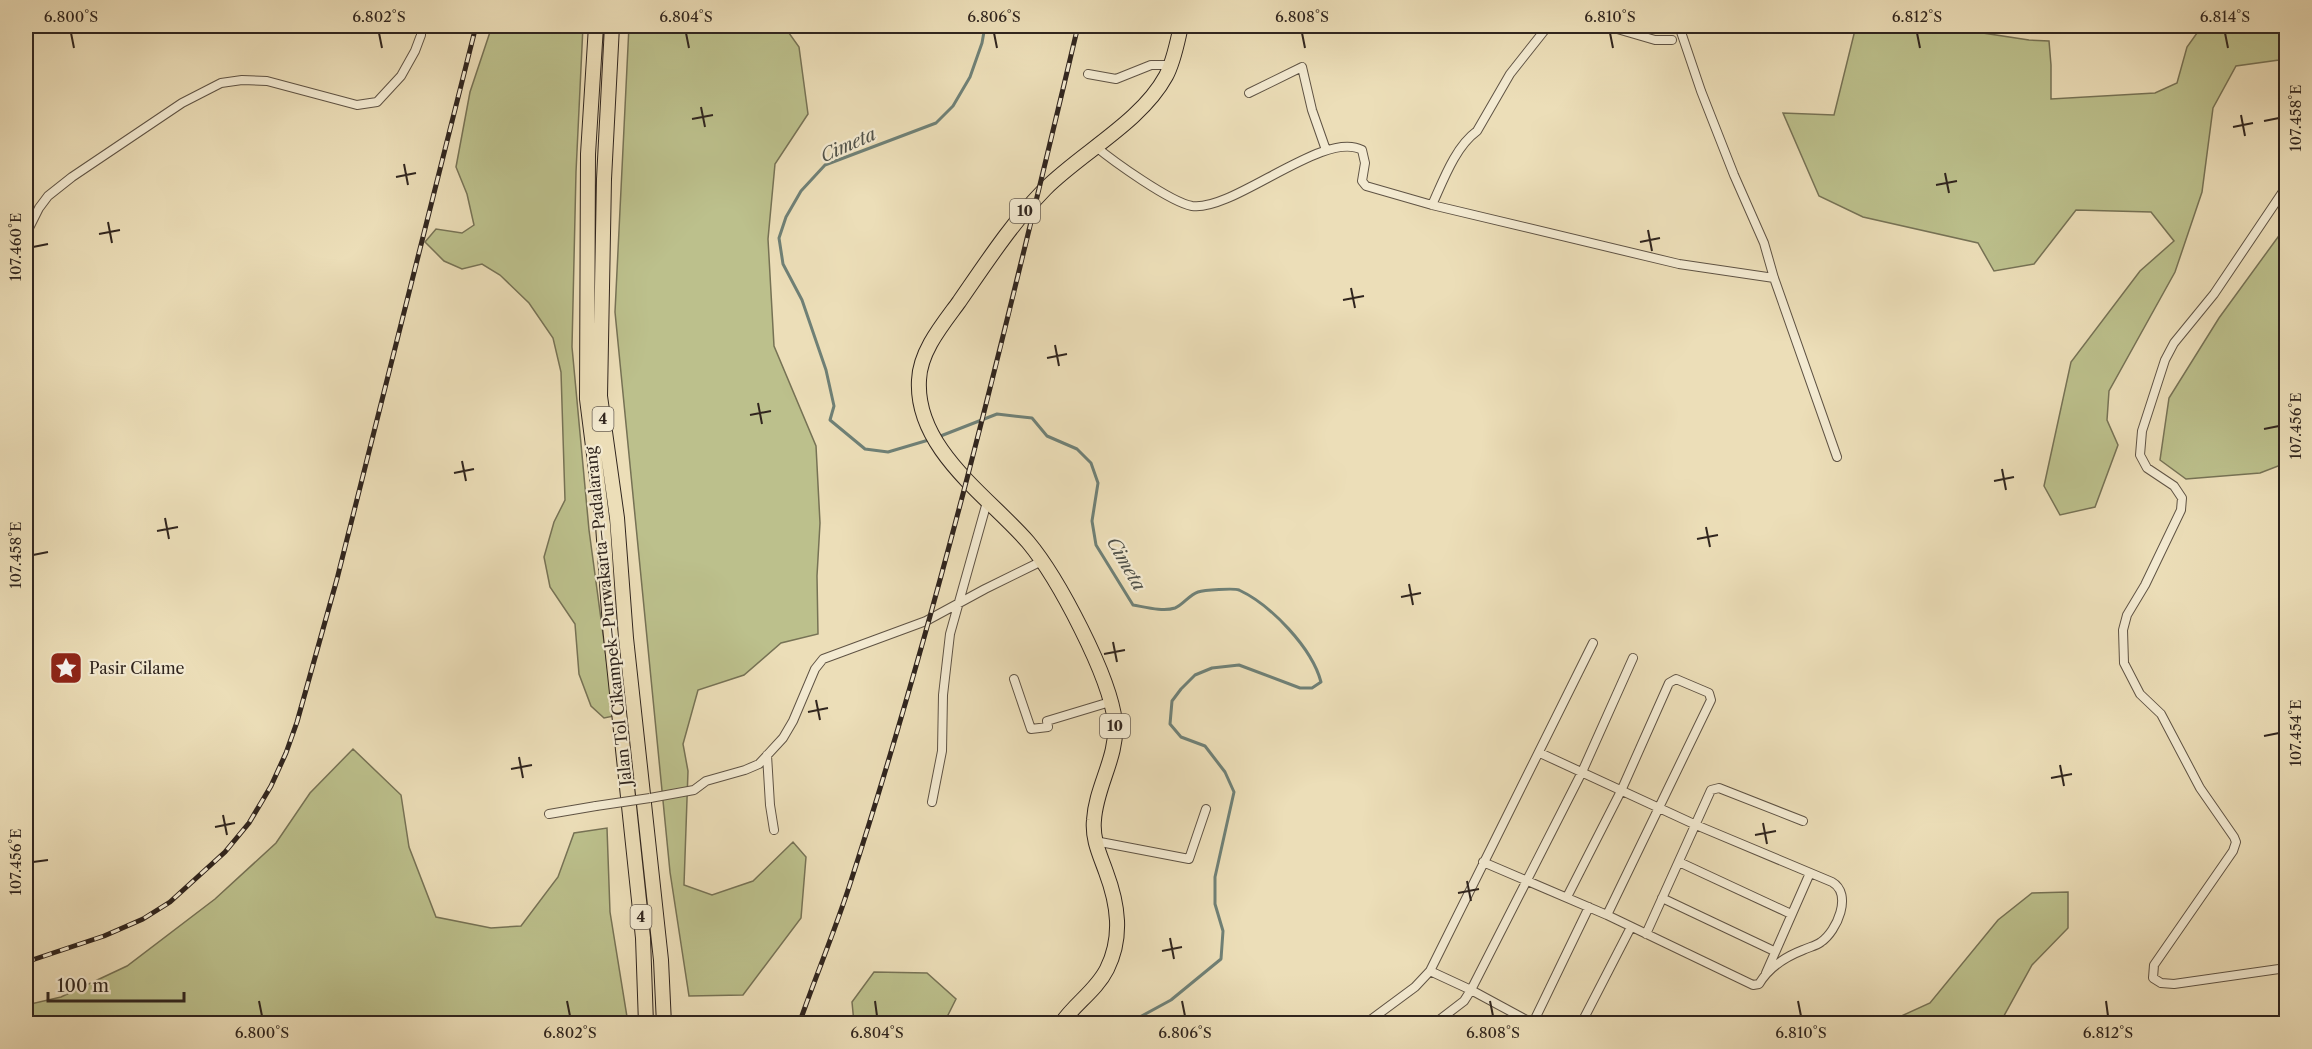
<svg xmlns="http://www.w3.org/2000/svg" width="2312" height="1049" font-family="'Libre Caslon Text',serif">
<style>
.green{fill:#bcc08c;stroke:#767255;stroke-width:1.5}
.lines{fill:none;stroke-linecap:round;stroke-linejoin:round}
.stream{stroke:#6f8076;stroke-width:3}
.street-casing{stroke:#5f5344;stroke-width:10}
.highway-casing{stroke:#30251e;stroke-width:16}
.street{stroke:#f3ead1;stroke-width:8}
.highway{stroke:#ecdeb8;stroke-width:14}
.rail-casing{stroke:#30251e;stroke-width:5}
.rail{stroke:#f3ead1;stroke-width:3;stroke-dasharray:9;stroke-linecap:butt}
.street-bridge-casing{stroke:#5f5344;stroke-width:10;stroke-linecap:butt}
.street-bridge{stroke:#f3ead1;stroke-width:8}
.ticks{fill:none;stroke:#30251e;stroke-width:2}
.labels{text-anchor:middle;stroke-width:4.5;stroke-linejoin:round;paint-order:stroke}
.shield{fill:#f3ead1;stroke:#6a6054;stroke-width:1.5}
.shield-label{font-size:15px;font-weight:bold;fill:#30251e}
.street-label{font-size:16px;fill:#30251e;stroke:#f3ead1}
.poi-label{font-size:16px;fill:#30251e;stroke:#f3ead1;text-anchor:start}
.water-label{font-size:18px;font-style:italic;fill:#50524a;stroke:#f3ead1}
.neatline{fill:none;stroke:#30251e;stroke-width:2}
.ticks-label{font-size:15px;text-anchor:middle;fill:#30251e}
</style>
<rect width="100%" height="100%" fill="#ecdeb8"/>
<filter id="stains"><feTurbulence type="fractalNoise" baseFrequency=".00333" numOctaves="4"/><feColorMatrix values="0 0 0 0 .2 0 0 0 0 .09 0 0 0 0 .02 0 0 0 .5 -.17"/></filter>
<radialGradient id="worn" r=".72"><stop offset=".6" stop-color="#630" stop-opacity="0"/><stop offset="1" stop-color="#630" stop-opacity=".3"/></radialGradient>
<path class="green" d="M 492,26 L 583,26 L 576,172 L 572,347 L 589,530 L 614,716 L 604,718 L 591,706 L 579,674 L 575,624 L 550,587 L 544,557 L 554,522 L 565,500 L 561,372 L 553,338 L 529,303 L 500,275 L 482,264 L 462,269 L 444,261 L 425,242 L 436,229 L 462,233 L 474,225 L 467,194 L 456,167 L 470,92 Z
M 629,26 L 784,26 L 799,47 L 808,114 L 775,164 L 768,239 L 774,346 L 816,446 L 820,523 L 817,576 L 818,634 L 781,643 L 744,675 L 698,690 L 683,744 L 688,771 L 684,885 L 712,895 L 753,881 L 793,842 L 806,857 L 801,918 L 743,995 L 689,996 L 670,872 L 615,312 Z
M 1856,26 L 1970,26 L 1970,31 L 2029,40 L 2049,41 L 2051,65 L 2051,99 L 2155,93 L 2177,83 L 2187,47 L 2202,26 L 2286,26 L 2286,52 L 2279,60 L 2236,66 L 2213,108 L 2202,192 L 2175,272 L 2109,391 L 2107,420 L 2118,445 L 2095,507 L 2060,515 L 2044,486 L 2071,362 L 2140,271 L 2174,241 L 2151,212 L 2076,210 L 2034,264 L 1994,271 L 1978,243 L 1863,217 L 1819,196 L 1783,113 L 1834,115 Z
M 2286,226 L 2286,463 L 2260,473 L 2186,479 L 2160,460 L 2169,398 L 2219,318 Z
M 353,749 L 401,795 L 409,847 L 436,917 L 491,928 L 521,926 L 558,877 L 574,833 L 607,828 L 610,912 L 628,1023 L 26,1023 L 26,1005 L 61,997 L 127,966 L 215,899 L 276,843 L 310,793 Z
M 2068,892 L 2068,928 L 2032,965 L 2000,1023 L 1886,1023 L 1930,1003 L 1998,920 L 2032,893 Z
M 874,972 L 927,973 L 956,999 L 944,1023 L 854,1023 L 852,1002 Z"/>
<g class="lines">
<path class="stream" d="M 938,437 L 997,414 L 1032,418 L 1047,436 L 1077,449 L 1091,463 L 1098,483 L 1092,521 L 1096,545 L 1133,605 C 1145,607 1163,612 1175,608 C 1183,605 1189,595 1198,592 C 1204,590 1234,588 1239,590 C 1271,605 1312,648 1321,682 L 1312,688 L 1300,688 L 1239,665 L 1212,668 L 1195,675 L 1181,689 L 1172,701 L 1170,724 L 1181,737 L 1205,746 L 1225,772 L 1234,792 L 1215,877 L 1215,904 L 1223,931 L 1221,959 L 1171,1000 L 1127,1024
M 932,439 L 888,452 L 865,449 L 830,420 L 834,406 L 826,370 L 802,300 L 783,264 L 779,238 L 786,217 L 801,191 L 825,165 L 936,123 L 953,106 L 970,77 L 982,43 L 985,26"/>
<defs>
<path id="street" d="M 1607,26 L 1655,40 L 1672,40
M 1679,26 L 1701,91 L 1734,175 L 1764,243 L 1774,278 L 1837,457
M 1088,74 L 1116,79 L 1151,65 L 1171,65
M 1249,93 L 1302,67 L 1312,110 L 1326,150
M 1095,146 C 1113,161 1170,202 1192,206 C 1233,212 1324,129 1362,150 L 1365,163 L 1362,181 L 1366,186 L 1432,205 L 1679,264 L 1774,278
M 2286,187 L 2214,294 L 2174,343 L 2165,360 L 2142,431 L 2140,455 L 2147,468 L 2174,486 L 2182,498 L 2181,510 L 2145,585 L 2127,615 L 2123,630 L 2124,663 L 2140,694 L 2161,714 L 2200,788 L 2234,837 L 2236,842 L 2233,851 L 2154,965 L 2153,978 L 2161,983 L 2174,984 L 2286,968
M 1432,205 C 1443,181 1455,147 1477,131 L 1510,74 L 1548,26
M 26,234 L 39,208 L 48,196 L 72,177 L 182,103 L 221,83 L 242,80 L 267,81 L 357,105 L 377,102 L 401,76 L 415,51 L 421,35 L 421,26
M 1014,679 L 1031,729 L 1048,727 L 1047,721 L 1110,702
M 767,755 L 770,805 L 774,830
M 650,798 L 694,790 L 706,781 L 745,770 L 759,764 L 783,738 L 793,721 L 815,669 L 823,659 L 926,621 L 985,589 L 1042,561
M 932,802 L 942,751 L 943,695 L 950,634 L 987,502
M 549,814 L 596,806
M 1095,841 L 1189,859 L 1206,809
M 1483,862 L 1607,915 L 1753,985 L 1759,984 C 1769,967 1785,957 1803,950 C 1809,947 1816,946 1821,942 C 1837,931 1853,894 1832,882 L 1696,825 L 1540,753
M 1679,862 L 1791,914
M 1567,897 L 1621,791 L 1669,683 L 1676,679 L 1709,693 L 1711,700 L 1607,915
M 1662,898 L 1774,951
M 1646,934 L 1711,790 L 1719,788 L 1803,821
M 1430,971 L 1471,990 L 1534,1024
M 1766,973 L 1810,873
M 1533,1023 L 1589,907
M 1365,1024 L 1415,987 L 1430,971 L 1593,643
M 1434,1024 L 1464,1001 L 1471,990 L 1582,772 L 1633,658
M 1581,1024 L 1631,927"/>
<path id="highway" d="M 596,26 L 588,154 L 587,399 L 603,525 L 610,627 L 643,938 L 646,1024
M 612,26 L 604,179 L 600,396 L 617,518 L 626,638 L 661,960 L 664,1024
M 1061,1024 C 1074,1004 1096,991 1107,969 C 1123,937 1118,904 1106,872 C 1100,855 1092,839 1094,820 C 1096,786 1118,757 1115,722 C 1110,676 1058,578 1028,542 C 988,496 915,449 919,380 C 920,351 943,324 959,302 C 986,263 1012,223 1045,189 C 1082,152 1141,122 1166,76 C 1174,61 1177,43 1181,26"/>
</defs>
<use href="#street" class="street-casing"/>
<use href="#highway" class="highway-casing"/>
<use href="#street" class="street"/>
<use href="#highway" class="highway"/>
<defs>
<path id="rail" d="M 26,962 L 104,936 L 143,919 L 170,902 L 225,852 L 249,823 L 271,786 L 286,753 L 297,722 L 337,579 L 476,26
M 799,1024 C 815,978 834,933 849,887 C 941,604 1009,315 1078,26"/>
</defs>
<use href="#rail" class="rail-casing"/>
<use href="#rail" class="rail"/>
<defs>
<path id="street-bridge" d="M 596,806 L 650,798"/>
</defs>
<use href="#street-bridge" class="street-bridge-casing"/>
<use href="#street-bridge" class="street-bridge"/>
</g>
<path class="ticks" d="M 71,33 L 74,48M 379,33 L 382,48M 686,33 L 689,48M 994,33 L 997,48M 1302,33 L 1305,48M 1610,33 L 1613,48M 1917,33 L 1920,48M 2225,33 L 2228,48M 701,107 L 705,127M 2241,115 L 2245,136M 692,119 L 713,115M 2264,121 L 2279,118M 2233,127 L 2253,123M 404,164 L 408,185M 1945,173 L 1949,193M 396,177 L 416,173M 1936,185 L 1957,181M 108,222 L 112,243M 1648,230 L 1652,251M 99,234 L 120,230M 1640,242 L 1660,238M 33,247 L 48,244M 1351,288 L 1355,308M 1343,300 L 1364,296M 1055,345 L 1059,366M 1047,358 L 1067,354M 758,403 L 762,424M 750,415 L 771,411M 2264,429 L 2279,426M 462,461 L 466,481M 2002,469 L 2006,490M 454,473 L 474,469M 1994,481 L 2014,477M 165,518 L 169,539M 1706,527 L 1710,547M 157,531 L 178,527M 1697,539 L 1718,535M 33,555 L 48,552M 1409,584 L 1413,605M 1401,597 L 1421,593M 1113,642 L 1117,662M 1104,654 L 1125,650M 816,700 L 820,720M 808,712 L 828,708M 2264,736 L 2279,733M 519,757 L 523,778M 2060,765 L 2064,786M 511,769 L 532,765M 2051,778 L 2072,774M 223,815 L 227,835M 1763,823 L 1767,844M 215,827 L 235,823M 1755,835 L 1776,831M 33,862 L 48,860M 1467,881 L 1471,901M 1458,893 L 1479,889M 1170,938 L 1174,959M 1162,951 L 1182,947M 259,1001 L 262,1016M 567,1001 L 570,1016M 875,1001 L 877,1016M 1182,1001 L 1185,1016M 1490,1001 L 1493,1016M 1798,1001 L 1801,1016M 2106,1001 L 2108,1016"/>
<defs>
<symbol id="sight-square" viewBox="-11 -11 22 22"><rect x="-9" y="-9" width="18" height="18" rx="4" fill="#8f2418" stroke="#f3ead1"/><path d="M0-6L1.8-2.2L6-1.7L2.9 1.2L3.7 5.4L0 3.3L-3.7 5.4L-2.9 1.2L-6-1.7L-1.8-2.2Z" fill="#fff"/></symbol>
</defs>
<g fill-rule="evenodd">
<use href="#sight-square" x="47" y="649" width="38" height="38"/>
</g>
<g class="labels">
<g class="shield">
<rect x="1010" y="199" width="30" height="24" rx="4.5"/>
<rect x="592.5" y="407" width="21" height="24" rx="4.5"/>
<rect x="1100" y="714" width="30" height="24" rx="4.5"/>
<rect x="630.5" y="905" width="21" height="24" rx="4.5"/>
</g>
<g class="shield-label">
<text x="1025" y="216">10</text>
<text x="603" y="424">4</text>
<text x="1115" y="731">10</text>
<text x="641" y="922">4</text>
</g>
<g class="street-label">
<text transform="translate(608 616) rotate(-96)" y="6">Jalan Tol Cikampek–Purwakarta–Padalarang</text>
</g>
<g class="poi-label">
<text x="89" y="674">Pasir Cilame</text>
</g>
<g class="water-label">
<text transform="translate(848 145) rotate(-24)" y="6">Cimeta</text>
<text transform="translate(1126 564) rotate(60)" y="6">Cimeta</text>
</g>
</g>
<rect width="2312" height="1049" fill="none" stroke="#ecdeb8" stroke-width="66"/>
<path d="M48 992v9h136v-9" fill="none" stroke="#30251e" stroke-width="3"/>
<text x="57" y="992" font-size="18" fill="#30251e" stroke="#f3ead1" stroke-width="4.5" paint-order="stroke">100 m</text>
<rect x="33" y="33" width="2246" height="983" class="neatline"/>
<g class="ticks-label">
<text x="71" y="22">6.800°S</text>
<text x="379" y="22">6.802°S</text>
<text x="686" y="22">6.804°S</text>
<text x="994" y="22">6.806°S</text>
<text x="1302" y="22">6.808°S</text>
<text x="1610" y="22">6.810°S</text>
<text x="1917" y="22">6.812°S</text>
<text x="2225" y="22">6.814°S</text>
<text transform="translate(2296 118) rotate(-90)" y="5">107.458°E</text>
<text transform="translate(16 247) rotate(-90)" y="5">107.460°E</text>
<text transform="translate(2296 426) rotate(-90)" y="5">107.456°E</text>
<text transform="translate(16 555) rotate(-90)" y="5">107.458°E</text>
<text transform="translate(2296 733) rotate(-90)" y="5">107.454°E</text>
<text transform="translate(16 862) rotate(-90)" y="5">107.456°E</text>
<text x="262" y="1038">6.800°S</text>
<text x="570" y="1038">6.802°S</text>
<text x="877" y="1038">6.804°S</text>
<text x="1185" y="1038">6.806°S</text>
<text x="1493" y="1038">6.808°S</text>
<text x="1801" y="1038">6.810°S</text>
<text x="2108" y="1038">6.812°S</text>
</g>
<rect width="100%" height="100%" filter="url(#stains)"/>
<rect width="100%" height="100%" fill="url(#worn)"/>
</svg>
